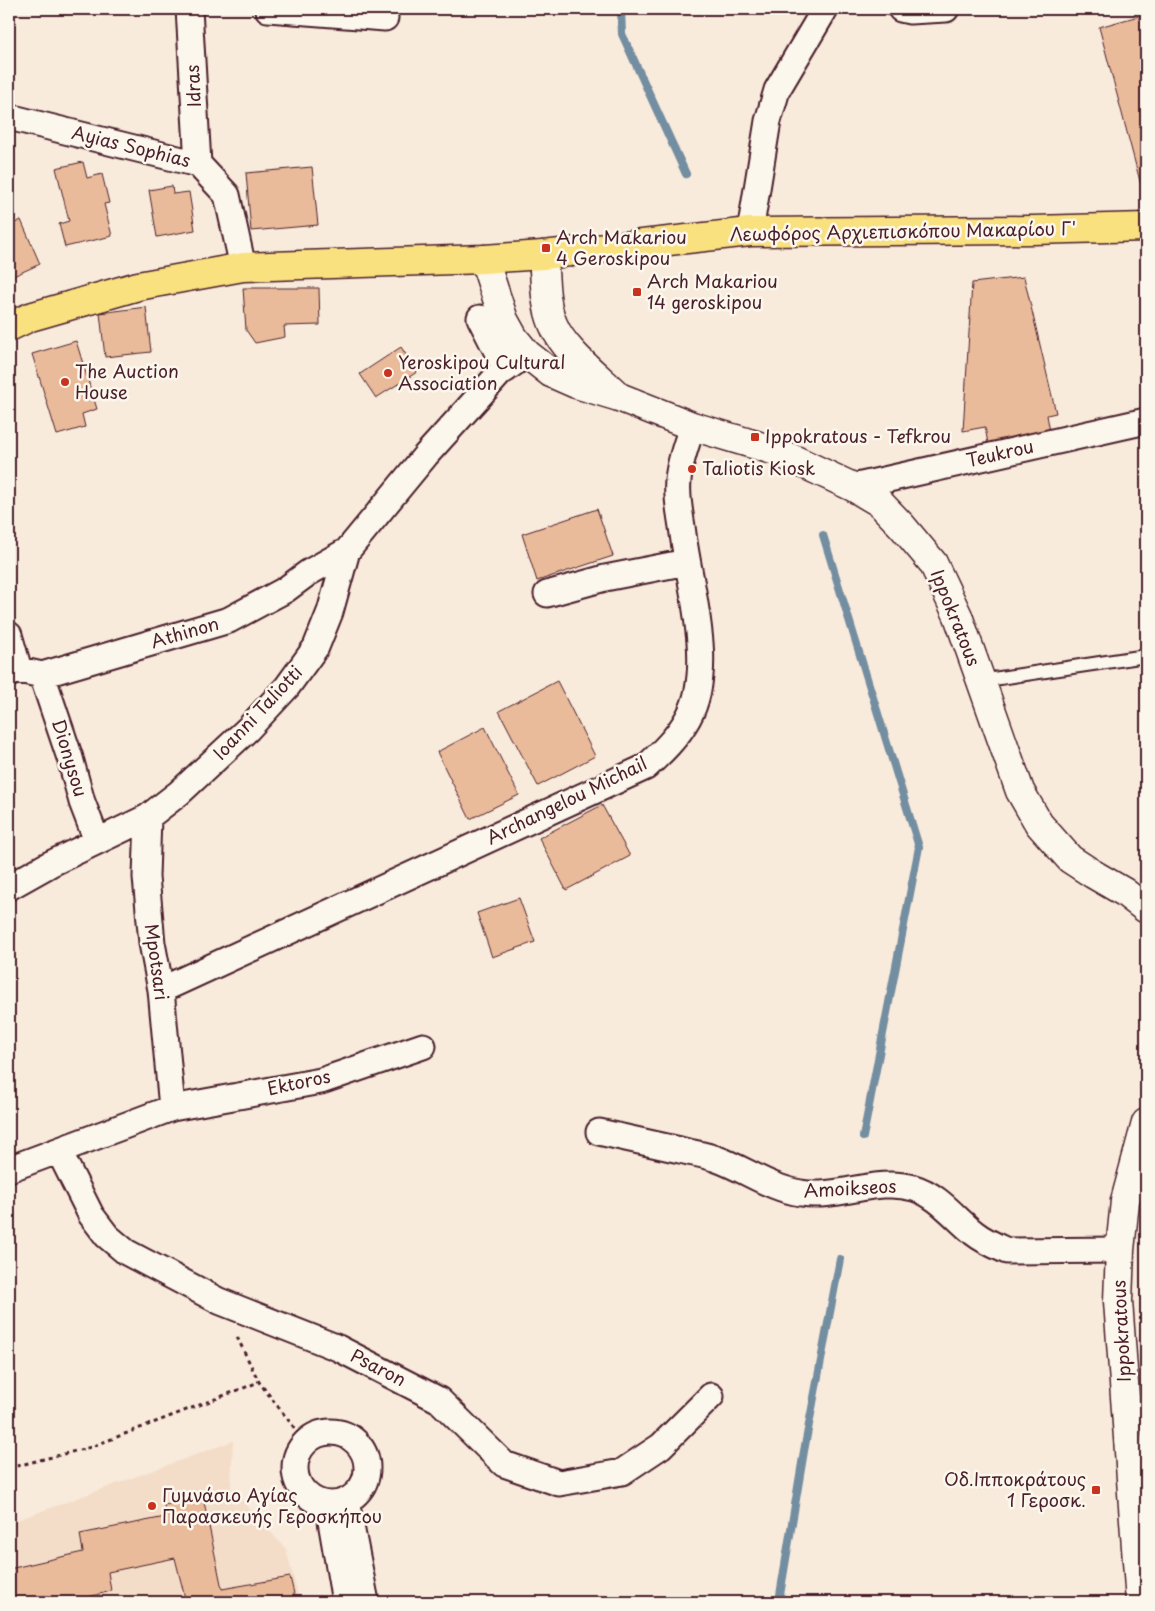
<svg xmlns="http://www.w3.org/2000/svg" width="1155" height="1611" font-family="'Playpen Sans',sans-serif">
<style>
.built{fill:#f4ddc8}
.lines{fill:none;stroke-linecap:round;stroke-linejoin:round}
.stream{stroke:#738da1;stroke-width:8}
.building{fill:#eabb9a;stroke:#4a1f2b}
.lane-casing{stroke:#4a1f2b;stroke-width:16}
.street-casing{stroke:#4a1f2b;stroke-width:29}
.secondary-casing{stroke:#4a1f2b;stroke-width:31}
.primary-casing{stroke:#4a1f2b;stroke-width:31}
.path{stroke:#4a1f2b;stroke-width:3;stroke-dasharray:4 4;stroke-linecap:butt}
.lane{stroke:#fbf7ec;stroke-width:12}
.street{stroke:#fbf7ec;stroke-width:25}
.secondary{stroke:#fbf7ec;stroke-width:28}
.primary{stroke:#fae180;stroke-width:28}
.poi-dot{fill:#c8321e;stroke:#fbf7ec;stroke-width:2}
.labels{text-anchor:middle;stroke-width:5;stroke-linejoin:round;paint-order:stroke}
.street-label{font-size:18px;fill:#4a1f2b;stroke:#fbf7ec}
.poi-label{font-size:18px;fill:#4a1f2b;stroke:#fbf7ec;text-anchor:start}
</style>
<rect width="100%" height="100%" fill="#f8ebdc"/>
<filter id="ink" filterUnits="userSpaceOnUse"><feTurbulence type="fractalNoise" baseFrequency=".02" numOctaves="2"/><feDisplacementMap in="SourceGraphic" scale="10" xChannelSelector="R" yChannelSelector="G"/><feConvolveMatrix kernelMatrix="1 2 1 2 8 2 1 2 1" color-interpolation-filters="sRGB"/></filter>
<g filter="url(#ink)">
<path class="built" d="M 233,1441 L 231,1488 L 286,1549 L 300,1602 L 9,1602 L 9,1523 Z"/>
<g class="lines">
<path class="stream" d="M 621,9 L 622,34 L 686,174
M 823,535 L 919,847 L 863,1137
M 779,1601 L 804,1451 L 840,1259"/>
</g>
<path class="building" d="M 1146,14 L 1146,184 L 1141,185 L 1099,27 Z
M 83,162 L 87,178 L 102,174 L 109,203 L 104,204 L 112,236 L 65,247 L 59,224 L 69,221 L 56,168 Z
M 312,167 L 318,225 L 251,231 L 246,173 Z
M 172,186 L 173,194 L 189,192 L 195,230 L 157,237 L 149,190 Z
M 21,220 L 40,264 L 9,278 L 9,226 Z
M 1024,277 L 1056,413 L 1047,415 L 1050,432 L 988,444 L 985,427 L 963,431 L 972,283 Z
M 243,288 L 319,288 L 320,325 L 284,326 L 285,337 L 255,343 L 246,330 Z
M 146,307 L 151,352 L 105,357 L 100,313 Z
M 76,341 L 97,409 L 82,414 L 85,427 L 57,435 L 32,354 Z
M 401,347 L 417,372 L 376,398 L 360,374 Z
M 597,509 L 613,556 L 537,581 L 522,534 Z
M 557,681 L 595,756 L 538,786 L 499,711 Z
M 485,727 L 519,795 L 470,819 L 437,752 Z
M 602,805 L 630,856 L 566,890 L 539,838 Z
M 519,898 L 535,942 L 492,957 L 477,913 Z
M 203,1497 L 222,1589 L 290,1577 L 296,1602 L 186,1602 L 175,1558 L 108,1572 L 111,1591 L 69,1602 L 9,1602 L 9,1569 L 83,1552 L 80,1534 L 165,1517 L 164,1505 Z"/>
<g class="lines">
<defs>
<path id="lane" d="M 980,681 L 1146,656"/>
<path id="street" d="M 189,9 L 198,164
M 268,9 L 385,18
M 901,9 L 910,11 L 946,9
M 9,117 L 198,164 L 227,195 L 243,267
M 750,232 L 768,121 L 777,90 L 825,9
M 480,318 L 506,369
M 853,487 L 1146,421
M 547,594 L 605,578 L 687,562
M 9,635 L 19,670
M 9,674 L 19,670 L 42,675 L 229,620 L 285,590 L 308,573 L 347,551
M 42,675 L 70,758 L 82,802 L 97,841
M 148,817 L 146,877 L 152,943 L 161,990 L 172,1108
M 9,887 L 50,864 L 148,817 L 179,793 L 248,729 L 287,687 L 316,647 L 330,612 L 347,551 L 426,455 L 500,373 L 527,354
M 161,990 L 646,767 C 662,752 677,738 688,718 C 716,669 690,588 683,534 C 681,517 676,498 678,481 C 679,462 687,444 692,426
M 599,1132 C 626,1138 653,1144 680,1150 C 692,1153 706,1155 717,1159 C 745,1169 771,1189 801,1193 C 839,1199 876,1177 914,1188 C 938,1195 955,1218 974,1233 C 984,1241 996,1246 1007,1251 L 1120,1250
M 59,1151 L 91,1215 L 107,1236 L 126,1252 L 219,1301 L 338,1348 L 439,1400 L 504,1464 L 559,1483 L 622,1472 L 661,1446 L 711,1396
M 9,1169 L 172,1108 L 321,1081 L 423,1046
M295 1468a36 36 0 1 1 72 0a36 36 0 1 1-72 0Z
M 346,1501 L 366,1602
M 328,1504 L 345,1602"/>
<path id="secondary" d="M 543,255 C 545,278 544,303 553,324 C 562,348 596,375 615,393
M 484,259 L 504,320 L 514,338 L 527,354 L 551,373 L 576,384 L 619,397 L 692,426 L 776,451 L 853,487 L 880,503 L 902,526 L 933,563 L 958,616 L 1020,791 L 1039,824 L 1070,859 L 1093,874 L 1124,892 L 1146,909
M 1140,1602 L 1118,1301 L 1120,1250 L 1125,1201 L 1146,1123"/>
<path id="primary" d="M 9,327 L 30,317 L 138,286 L 243,267 L 484,259 L 543,255 L 750,232 L 1033,230 L 1146,227"/>
</defs>
<use href="#lane" class="lane-casing"/>
<use href="#street" class="street-casing"/>
<use href="#secondary" class="secondary-casing"/>
<use href="#primary" class="primary-casing"/>
<path class="path" d="M 237,1337 L 259,1382 L 306,1443
M 9,1468 L 91,1447 L 259,1382"/>
<use href="#lane" class="lane"/>
<use href="#street" class="street"/>
<use href="#secondary" class="secondary"/>
<use href="#primary" class="primary"/>
</g>
</g>
<g class="poi-dot">
<rect x="541" y="243" width="10" height="10" rx="2.5"/>
<rect x="632" y="287" width="10" height="10" rx="2.5"/>
<circle cx="388" cy="373" r="5"/>
<circle cx="65" cy="382" r="5"/>
<rect x="750" y="432" width="10" height="10" rx="2.5"/>
<circle cx="692" cy="469" r="5"/>
<rect x="1091" y="1485" width="10" height="10" rx="2.5"/>
<circle cx="152" cy="1506" r="5"/>
</g>
<g class="labels">
<g class="street-label">
<text transform="translate(194 86) rotate(-93)" y="6">Idras</text>
<text transform="translate(131 147) rotate(14)" y="6">Ayias Sophias</text>
<text transform="translate(903 232) rotate(-1)" y="6">Λεωφόρος Αρχιεπισκόπου Μακαρίου Γ'</text>
<text transform="translate(1000 454) rotate(-13)" y="6">Teukrou</text>
<text transform="translate(955 618) rotate(68)" y="6">Ippokratous</text>
<text transform="translate(185 633) rotate(-16)" y="6">Athinon</text>
<text transform="translate(258 713) rotate(-47)" y="6">Ioanni Taliotti</text>
<text transform="translate(69 758) rotate(73)" y="6">Dionysou</text>
<text transform="translate(567 801) rotate(-26)" y="6">Archangelou Michail</text>
<text transform="translate(156 962) rotate(82)" y="6">Mpotsari</text>
<text transform="translate(299 1083) rotate(-12)" y="6">Ektoros</text>
<text transform="translate(850 1189) rotate(-3)" y="6">Amoikseos</text>
<text transform="translate(1122 1331) rotate(-93)" y="6">Ippokratous</text>
<text transform="translate(378 1368) rotate(27)" y="6">Psaron</text>
</g>
<g class="poi-label">
<text x="556" y="244">Arch Makariou<tspan x="556" dy="21">4 Geroskipou</tspan></text>
<text x="647" y="288">Arch Makariou<tspan x="647" dy="21">14 geroskipou</tspan></text>
<text x="398" y="369">Yeroskipou Cultural<tspan x="398" dy="21">Association</tspan></text>
<text x="75" y="378">The Auction<tspan x="75" dy="21">House</tspan></text>
<text x="765" y="443">Ippokratous - Tefkrou</text>
<text x="702" y="475">Taliotis Kiosk</text>
<text x="1086" y="1486" text-anchor="end">Οδ.Ιπποκράτους<tspan x="1086" dy="21">1 Γεροσκ.</tspan></text>
<text x="162" y="1502">Γυμνάσιο Αγίας<tspan x="162" dy="21">Παρασκευής Γεροσκήπου</tspan></text>
</g>
</g>
<rect width="1155" height="1611" fill="none" stroke="#fbf7ec" stroke-width="30"/>
<rect x="15" y="15" width="1125" height="1581" fill="none" stroke="#4a1f2b" stroke-width="2" filter="url(#ink)"/>
</svg>
